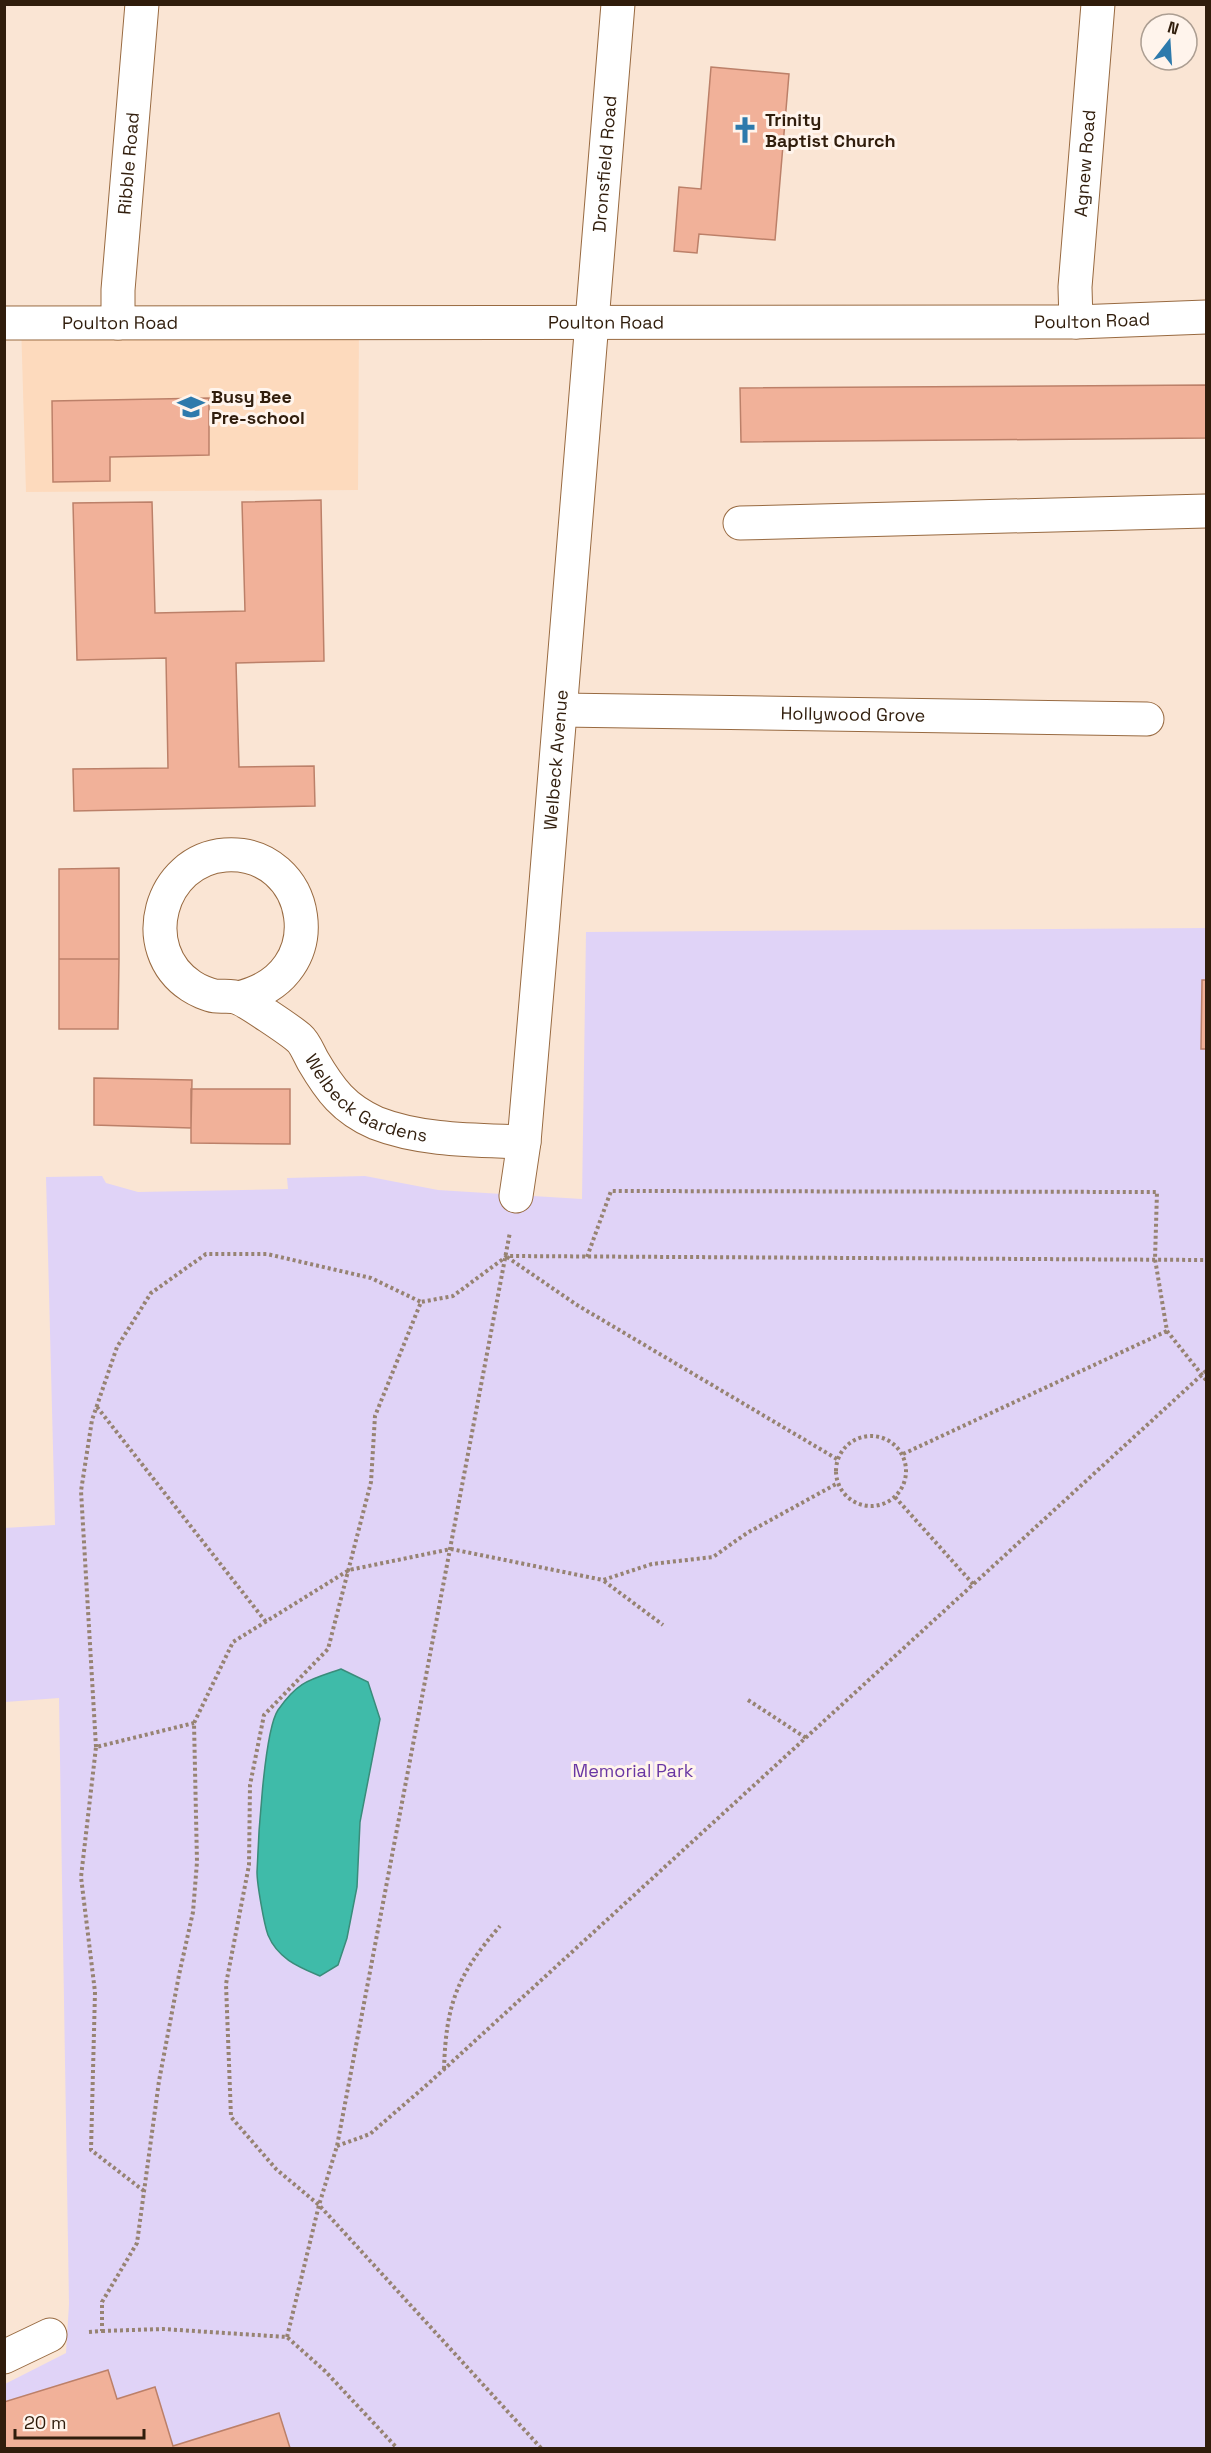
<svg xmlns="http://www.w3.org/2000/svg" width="1211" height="2453" font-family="'Space Grotesk',sans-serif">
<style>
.built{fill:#fddabd}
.green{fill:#e0d3f7}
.water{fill:#3fbba9;stroke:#3a8c7a;stroke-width:1.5}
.building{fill:#f1b199;stroke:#bc8069;stroke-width:1.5}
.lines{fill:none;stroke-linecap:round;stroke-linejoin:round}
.minor-casing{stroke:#986a41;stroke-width:35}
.major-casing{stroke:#986a41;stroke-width:35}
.path{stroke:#978372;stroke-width:4;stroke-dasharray:3 3;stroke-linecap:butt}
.minor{stroke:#fff;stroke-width:33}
.major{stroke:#fff;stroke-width:33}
.labels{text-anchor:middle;stroke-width:6;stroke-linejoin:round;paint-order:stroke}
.poi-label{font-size:18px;font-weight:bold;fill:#301d0c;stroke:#fff4ec;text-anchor:start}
.street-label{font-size:18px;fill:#301d0c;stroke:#fff4ec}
.park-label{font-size:18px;fill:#6936a3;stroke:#fff4ec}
</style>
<rect width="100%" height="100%" fill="#fae5d4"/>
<path class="built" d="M 21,323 L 359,323 L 358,490 L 26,492 Z"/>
<path class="green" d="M 1206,928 L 1206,2448 L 5,2448 L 5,2384 L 66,2353 L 69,2304 L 59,1698 L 5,1702 L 4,1528 L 55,1525 L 46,1177 L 102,1176 L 106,1183 L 138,1192 L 288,1189 L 287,1178 L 365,1176 L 438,1190 L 582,1199 L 586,932 Z"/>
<path class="water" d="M 341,1669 L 368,1682 L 380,1719 L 360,1822 L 357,1887 L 347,1938 L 338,1965 L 320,1976 C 299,1967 278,1959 268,1935 C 264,1924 257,1884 257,1872 C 258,1842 264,1731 278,1710 C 298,1681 309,1680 341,1669 Z"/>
<path class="building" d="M 711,67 L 789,74 L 775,240 L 699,234 L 697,253 L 674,251 L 679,187 L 701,189 Z
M 1206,385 L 1206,438 L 741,442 L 740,388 Z
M 209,398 L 209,455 L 110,457 L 110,481 L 53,482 L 52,401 Z
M 321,500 L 324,661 L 236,663 L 239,767 L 314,766 L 315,806 L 74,811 L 73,769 L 168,768 L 166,658 L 77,660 L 73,503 L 152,502 L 155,613 L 245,611 L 242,502 Z
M 119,868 L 119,959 L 59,959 L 59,869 Z
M 59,959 L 119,959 L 118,1029 L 59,1029 Z
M 1202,980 L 1206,980 L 1206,1049 L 1201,1049 Z
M 94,1078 L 192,1080 L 191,1128 L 94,1125 Z
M 191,1089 L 290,1089 L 290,1144 L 191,1143 Z
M 108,2370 L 117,2399 L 155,2387 L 173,2446 L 279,2413 L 290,2448 L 4,2448 L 4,2402 Z"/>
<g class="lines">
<defs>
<g id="minor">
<path id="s1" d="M 1076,322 L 1075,287 L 1098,4"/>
<path id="s2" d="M 118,323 L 118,290 L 142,4"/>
<path d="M 740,523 L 1206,511"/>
<path id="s3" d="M 561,710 L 1147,719"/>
<path id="s4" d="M 238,998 C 336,976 311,849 225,855 C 160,860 135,949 191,986 C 197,990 208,995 215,996 C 222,997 231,995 238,998 C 247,1001 291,1031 299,1038 C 305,1043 309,1054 313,1061 C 330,1090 344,1109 376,1123 C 422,1141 476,1140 524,1142"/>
<path id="s5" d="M 516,1196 L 524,1142 L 542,932 L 618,4"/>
<path d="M 4,2357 L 50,2335"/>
</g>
<g id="major">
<path id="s6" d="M 4,323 L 1076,322 L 1206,317"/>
</g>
</defs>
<use href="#minor" class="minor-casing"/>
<use href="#major" class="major-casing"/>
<path class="path" d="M 507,1257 L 577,1305 L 837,1459
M 587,1257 L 611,1191 L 1157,1192 L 1155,1259 L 1167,1331 L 1206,1380
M 97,1407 L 266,1622
M836 1471a35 35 0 1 1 70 0a35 35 0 1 1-70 0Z
M 903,1454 L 1167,1331
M 895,1497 L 973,1584
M 604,1581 L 663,1625
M 748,1700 L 806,1738
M 96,1747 L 81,1491 L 92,1420 L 117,1347 L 151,1293 L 206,1254 L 267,1254 L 371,1278 L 421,1302
M 444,2069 C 446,2004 457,1975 500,1926
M 337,2146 L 370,2134 L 429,2083 L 1206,1371
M 144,2191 L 91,2150 L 95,1992 L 81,1877 L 96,1747 L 194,1723
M 102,2331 L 163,2329 L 287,2337 L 325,2371 L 397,2448
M 89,2332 L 102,2331 L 102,2302 L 137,2243 L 159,2081 L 179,1975 L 193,1912 L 197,1862 L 194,1723 L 233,1642 L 349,1570 L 451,1549 L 603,1580 L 652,1564 L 713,1557 L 747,1533 L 838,1483
M 287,2337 L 319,2205 L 337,2146 L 510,1232
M 541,2448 L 319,2205 L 276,2169 L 231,2117 L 226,1984 L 249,1865 L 250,1785 L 264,1715 L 328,1649 L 371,1482 L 375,1416 L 421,1302 L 453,1296 L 507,1256 L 1206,1260"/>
<use href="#minor" class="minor"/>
<use href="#major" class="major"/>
</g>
<defs>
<symbol id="church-bare" viewBox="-9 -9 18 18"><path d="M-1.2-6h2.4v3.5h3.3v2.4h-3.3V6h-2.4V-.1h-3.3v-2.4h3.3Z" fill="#2d7aac" stroke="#fff4ec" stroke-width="2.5" paint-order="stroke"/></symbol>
<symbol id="school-bare" viewBox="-9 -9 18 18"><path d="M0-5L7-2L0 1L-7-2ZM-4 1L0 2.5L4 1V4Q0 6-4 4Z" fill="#2d7aac" stroke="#fff4ec" stroke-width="2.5" paint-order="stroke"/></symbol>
</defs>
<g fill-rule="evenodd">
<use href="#church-bare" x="726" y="111" width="38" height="38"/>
<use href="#school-bare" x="172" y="388" width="38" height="38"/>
</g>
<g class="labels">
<g class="poi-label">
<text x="765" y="126">Trinity<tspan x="765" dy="21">Baptist Church</tspan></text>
<text x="211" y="403">Busy Bee<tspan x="211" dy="21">Pre-school</tspan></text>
</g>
<g class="street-label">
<text dy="6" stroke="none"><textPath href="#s1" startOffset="159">Agnew Road</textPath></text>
<text dy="6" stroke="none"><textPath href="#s2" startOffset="160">Ribble Road</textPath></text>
<text dy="6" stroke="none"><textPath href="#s5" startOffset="1036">Dronsfield Road</textPath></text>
<text dy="6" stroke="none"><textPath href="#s6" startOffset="1088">Poulton Road</textPath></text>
<text dy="6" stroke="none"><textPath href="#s6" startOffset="116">Poulton Road</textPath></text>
<text dy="6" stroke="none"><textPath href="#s6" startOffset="602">Poulton Road</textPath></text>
<text dy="6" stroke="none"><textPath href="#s3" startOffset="292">Hollywood Grove</textPath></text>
<text dy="6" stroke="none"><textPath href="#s5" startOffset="438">Welbeck Avenue</textPath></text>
<text dy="6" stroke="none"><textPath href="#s4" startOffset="615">Welbeck Gardens</textPath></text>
</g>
<g class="park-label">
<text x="633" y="1777">Memorial Park</text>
</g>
</g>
<rect width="1211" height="2453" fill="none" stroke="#301d0c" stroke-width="12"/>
<g transform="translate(1169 42) rotate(17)"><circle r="28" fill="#fff4ec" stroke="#ac9e92" stroke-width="1.5"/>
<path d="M0-4.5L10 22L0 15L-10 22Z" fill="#2d7aac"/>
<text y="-9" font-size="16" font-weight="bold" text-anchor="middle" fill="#301d0c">N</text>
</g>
<path d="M15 2429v9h129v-9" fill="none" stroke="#301d0c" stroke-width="3"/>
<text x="24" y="2429" font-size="18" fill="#301d0c" stroke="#fff4ec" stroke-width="4.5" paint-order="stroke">20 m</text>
</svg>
